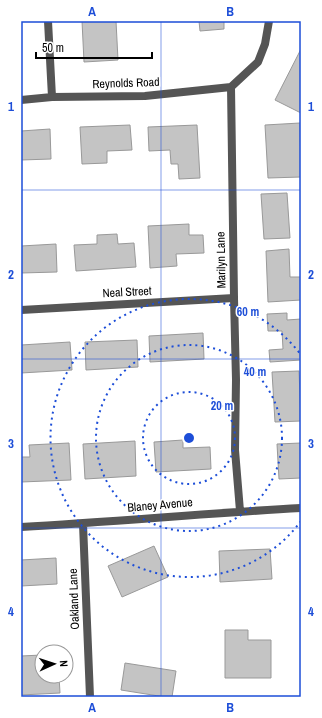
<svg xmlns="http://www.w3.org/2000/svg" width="322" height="718" font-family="'Archivo Narrow',sans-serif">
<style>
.building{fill:#c4c4c4;stroke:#999}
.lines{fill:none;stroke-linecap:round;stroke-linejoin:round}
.street{stroke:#555;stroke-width:8}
.grid{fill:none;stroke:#1d4ed8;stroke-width:1;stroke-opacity:0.55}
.ring{fill:none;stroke:#1d4ed8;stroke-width:2;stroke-dasharray:2 4}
.labels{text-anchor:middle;stroke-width:3;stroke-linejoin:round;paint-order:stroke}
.street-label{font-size:12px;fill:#000;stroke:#fff}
.centre{fill:#1d4ed8;stroke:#fff;stroke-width:2}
.ring-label{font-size:12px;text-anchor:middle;font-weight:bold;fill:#1d4ed8;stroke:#fff;stroke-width:3;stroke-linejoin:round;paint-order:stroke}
.neatline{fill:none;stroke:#1d4ed8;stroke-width:1.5}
.grid-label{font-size:13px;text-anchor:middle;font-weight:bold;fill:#1d4ed8}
</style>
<rect width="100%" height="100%" fill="#fff"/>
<path class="building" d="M 82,21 L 116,21 L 118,60 L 84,62 Z
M 199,21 L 224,21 L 224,29 L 200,31 Z
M 301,49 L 301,113 L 275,100 Z
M 300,123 L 301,177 L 268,178 L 265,125 Z
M 130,125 L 132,150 L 107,151 L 107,163 L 82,164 L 80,127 Z
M 197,125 L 200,178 L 179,179 L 178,164 L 171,164 L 170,150 L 149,151 L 148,127 Z
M 50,129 L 51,159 L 21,160 L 21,131 Z
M 287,193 L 290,238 L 264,239 L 261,194 Z
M 189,224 L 189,235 L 203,235 L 204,253 L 176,254 L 177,266 L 150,268 L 148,226 Z
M 117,234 L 118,244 L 134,243 L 136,267 L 76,271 L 74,245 L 97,244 L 97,235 Z
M 56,244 L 57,272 L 21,273 L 21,246 Z
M 289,249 L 290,277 L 301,277 L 301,300 L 268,302 L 266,251 Z
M 287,313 L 287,320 L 301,319 L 301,360 L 270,362 L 269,350 L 283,349 L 282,331 L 268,331 L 267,314 Z
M 203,333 L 204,359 L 150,362 L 149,336 Z
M 137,340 L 138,367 L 86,370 L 85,342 Z
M 70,342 L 72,370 L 21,373 L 21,345 Z
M 299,371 L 301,421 L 275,422 L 272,372 Z
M 183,440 L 183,448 L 210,447 L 211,469 L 156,472 L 154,442 Z
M 135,441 L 136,476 L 85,479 L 83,444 Z
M 69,443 L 71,480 L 21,482 L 21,457 L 30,457 L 29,445 Z
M 301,443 L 301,478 L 279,479 L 277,444 Z
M 154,546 L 168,577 L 122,597 L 108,566 Z
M 270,549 L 272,579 L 220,582 L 219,551 Z
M 56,558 L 57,584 L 21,586 L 21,560 Z
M 225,630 L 248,630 L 248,640 L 271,640 L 271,678 L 225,678 Z
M 42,655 L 42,676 L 59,676 L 60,693 L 21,695 L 21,656 Z
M 125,663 L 176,671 L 172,697 L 165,697 L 121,690 Z"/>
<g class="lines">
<path class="street" d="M 48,21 L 52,97
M 21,100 L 52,97 L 145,96 L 231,87
M 21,310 L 234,298
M 240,511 L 235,450 L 236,380 L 234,298 L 231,87 L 258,62 L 265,44 L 269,21
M 83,524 L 90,697
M 21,527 C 114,522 208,513 301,508"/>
</g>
<path class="grid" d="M 161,21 L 161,697M 21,190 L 301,190M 21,359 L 301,359M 21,528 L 301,528"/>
<g class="ring">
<circle cx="189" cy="438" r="46"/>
<circle cx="189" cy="438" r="93"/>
<path d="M301 521A139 139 0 1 1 301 355"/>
</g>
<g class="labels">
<g class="street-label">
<text transform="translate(126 83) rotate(-2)" y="4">Reynolds Road</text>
<text transform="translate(221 260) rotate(-91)" y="4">Marilyn Lane</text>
<text transform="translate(127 292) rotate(-3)" y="4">Neal Street</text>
<text transform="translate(160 505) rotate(-5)" y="4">Blaney Avenue</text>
<text transform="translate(74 599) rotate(-92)" y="4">Oakland Lane</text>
</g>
</g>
<circle cx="189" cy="438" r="6" class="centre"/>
<g class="ring-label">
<text x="248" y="316">60 m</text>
<text x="255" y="376">40 m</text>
<text x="222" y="410">20 m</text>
</g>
<rect width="322" height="718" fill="none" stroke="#ffffff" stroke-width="44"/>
<g transform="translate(54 664) rotate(87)"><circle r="19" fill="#ffffff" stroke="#999999"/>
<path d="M0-3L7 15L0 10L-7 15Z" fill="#000000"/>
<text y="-6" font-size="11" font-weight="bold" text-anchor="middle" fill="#000000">N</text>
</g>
<path d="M36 52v6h116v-6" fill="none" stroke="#000000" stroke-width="2"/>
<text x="42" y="52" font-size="12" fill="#000000" stroke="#ffffff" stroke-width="3" paint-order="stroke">50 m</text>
<rect x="22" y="22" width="278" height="674" class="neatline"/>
<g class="grid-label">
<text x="92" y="16">A</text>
<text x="230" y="16">B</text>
<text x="11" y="111">1</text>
<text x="311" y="111">1</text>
<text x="11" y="279">2</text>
<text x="311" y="279">2</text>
<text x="11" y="448">3</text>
<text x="311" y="448">3</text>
<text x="11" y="616">4</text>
<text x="311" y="616">4</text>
<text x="92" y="712">A</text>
<text x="230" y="712">B</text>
</g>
</svg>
